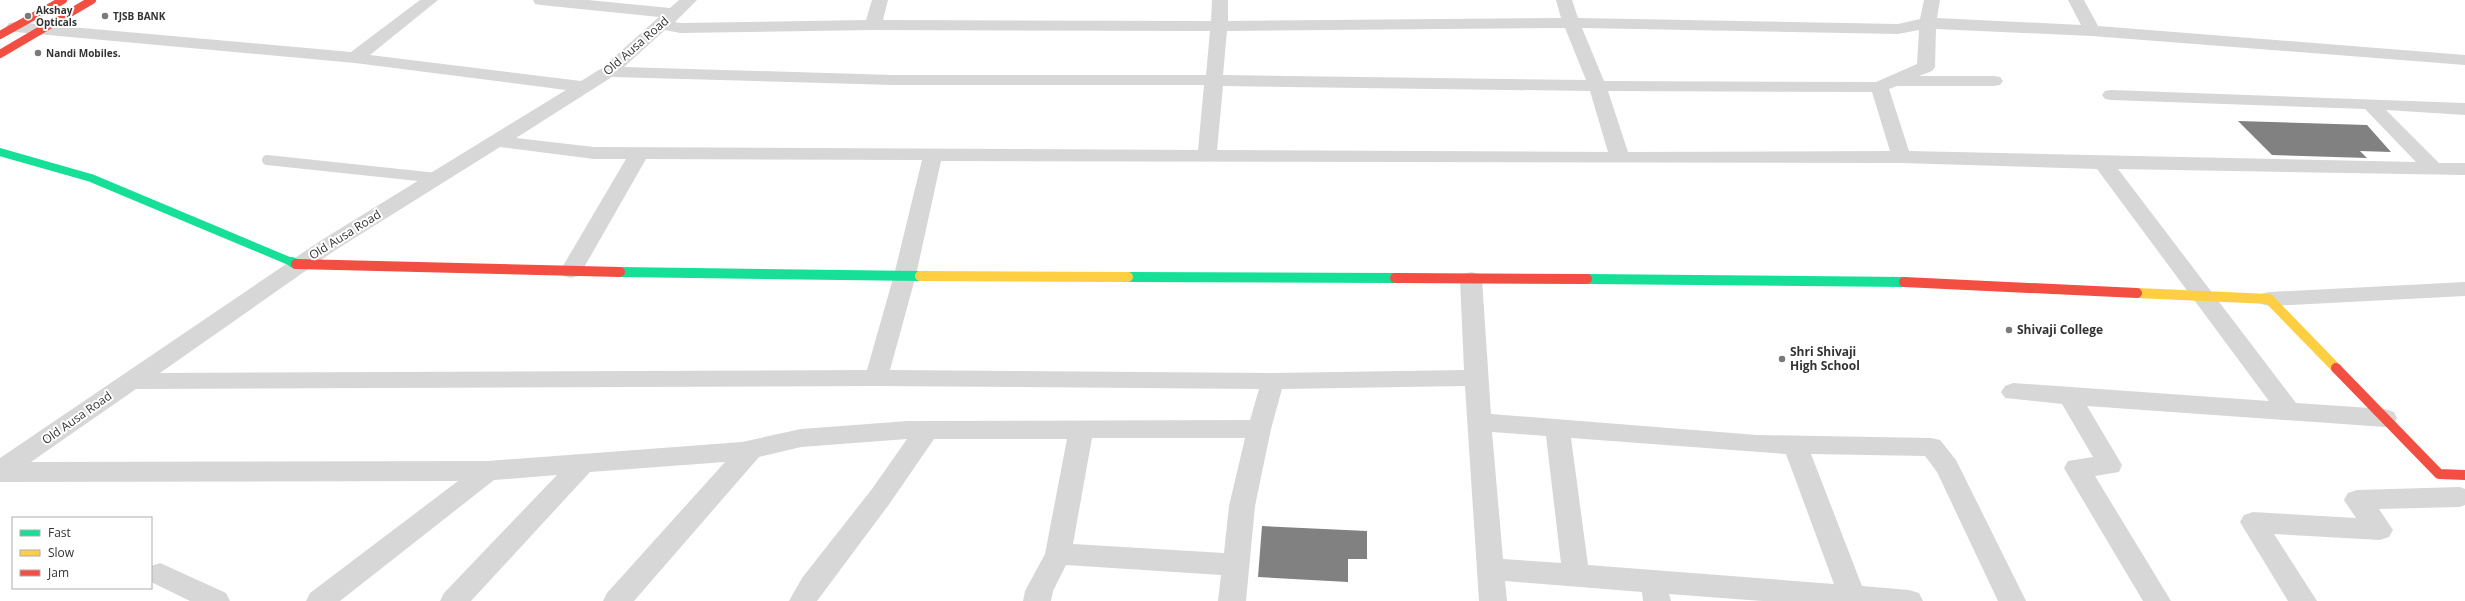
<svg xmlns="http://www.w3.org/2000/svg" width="2465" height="601" font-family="'Open Sans',sans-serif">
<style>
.building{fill:#818181}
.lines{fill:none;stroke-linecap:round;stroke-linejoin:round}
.lane{stroke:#d7d7d7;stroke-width:10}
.street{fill:#d7d7d7;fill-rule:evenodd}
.fast-far1{stroke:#16e098;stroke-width:8}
.fast{stroke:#16e098;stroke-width:10}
.slow{stroke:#ffcf43;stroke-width:10}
.jam-far1{stroke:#f24e42;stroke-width:8}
.jam{stroke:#f24e42;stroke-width:10}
.poi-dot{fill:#7a7a7a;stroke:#fff;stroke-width:1.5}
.labels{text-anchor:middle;stroke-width:4;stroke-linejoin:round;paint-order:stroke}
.far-poi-label{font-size:10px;font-weight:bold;fill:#333;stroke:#fff;text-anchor:start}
.street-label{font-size:12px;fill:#333;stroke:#fff}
.poi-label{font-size:12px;font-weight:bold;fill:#333;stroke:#fff;text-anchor:start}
</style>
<rect width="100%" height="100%" fill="#fff"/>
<path class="building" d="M 2238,121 L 2367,125 L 2391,152 L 2360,151 L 2367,158 L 2272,155 Z
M 1262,526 L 1367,531 L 1367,559 L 1348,559 L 1348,582 L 1258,577 Z"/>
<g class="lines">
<path class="lane" d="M 267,160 L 437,178"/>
<path class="street" d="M 420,0 L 438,0 L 370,55 L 581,81 L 602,68 L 659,17 L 541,5 L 535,4 L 533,0 L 588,0 L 670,8 L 679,0 L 697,0 L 675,22 L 680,23 L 866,20 L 872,0 L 888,0 L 883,20 L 1211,21 L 1212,0 L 1228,0 L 1228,21 L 1561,18 L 1556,0 L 1572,0 L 1578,18 L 1898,24 L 1920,19 L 1924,0 L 1940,0 L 1937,18 L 2081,25 L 2068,0 L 2084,0 L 2098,26 L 2465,55 L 2465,65 L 2092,36 L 1936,29 L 1935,67 L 1932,71 L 1919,76 L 1994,76 L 2000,77 L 2003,81 L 2000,85 L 1994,86 L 1897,86 L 1889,89 L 1909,151 L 2416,162 L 2365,109 L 2111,100 L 2105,99 L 2102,95 L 2105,91 L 2111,90 L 2465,103 L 2465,115 L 2386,110 L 2439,163 L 2465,163 L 2465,175 L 2118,169 L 2296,403 L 2385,409 L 2394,412 L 2397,418 L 2394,424 L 2385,427 L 2087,406 L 2122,465 L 2119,472 L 2095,476 L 2171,601 L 2143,601 L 2068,475 L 2064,468 L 2068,461 L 2093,457 L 2062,404 L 2005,398 L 2001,392 L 2005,386 L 2013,383 L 2269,401 L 2097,169 L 1901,163 L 941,161 L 916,275 L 890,370 L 1273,373 L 1464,370 L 1460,279 L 1463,274 L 1471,272 L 1479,274 L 1482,279 L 1491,414 L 1757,435 L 1931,438 L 1940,440 L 1956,460 L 2026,601 L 1998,601 L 1937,472 L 1925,456 L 1811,454 L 1862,586 L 1909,590 L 1919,593 L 1923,601 L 1762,601 L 1669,594 L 1671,601 L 1643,601 L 1642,592 L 1505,581 L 1507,601 L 1479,601 L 1465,386 L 1282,389 L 1271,429 L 1255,506 L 1246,601 L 1218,601 L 1221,575 L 1066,565 L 1053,591 L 1051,601 L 1023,601 L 1025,591 L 1045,554 L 1067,439 L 934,439 L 890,503 L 817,601 L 789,601 L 802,578 L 872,489 L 907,439 L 801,447 L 759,457 L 634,601 L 603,601 L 607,593 L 725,462 L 590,472 L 471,601 L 440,601 L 444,593 L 557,475 L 494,480 L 340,601 L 306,601 L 310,593 L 458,481 L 0,482 L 0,458 L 320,241 L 566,90 L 355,63 L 15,32 L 9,31 L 6,27 L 9,23 L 15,22 L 351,52 ZM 1565,28 L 1586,80 L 1223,75 L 1227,31 ZM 1582,28 L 1898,34 L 1919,30 L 1917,64 L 1876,82 L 1604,81 ZM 665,30 L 680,33 L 873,30 L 1210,31 L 1206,75 L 893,75 L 624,67 ZM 612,77 L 893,85 L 1204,85 L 1198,150 L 594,147 L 516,138 ZM 1223,86 L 1590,91 L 1608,152 L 1217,150 ZM 1608,91 L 1872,92 L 1890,151 L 1628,152 ZM 500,147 L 594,159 L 626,159 L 560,271 L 563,276 L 571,278 L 579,276 L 582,271 L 646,159 L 922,160 L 894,275 L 867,370 L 160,373 L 334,251 ZM 876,386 L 1259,389 L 1250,420 L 908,421 L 801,429 L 742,442 L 488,461 L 31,462 L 136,389 ZM 1492,432 L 1546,436 L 1561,563 L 1503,559 ZM 1092,438 L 1245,438 L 1229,506 L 1224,553 L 1073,544 ZM 1571,438 L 1786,454 L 1834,584 L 1588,565 Z
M 2465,282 L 2465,296 L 2269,306 L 2261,304 L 2258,299 L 2261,294 L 2269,292 Z
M 2460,487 L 2465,489 L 2465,505 L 2460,507 L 2379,509 L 2393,530 L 2389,537 L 2380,540 L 2274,534 L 2317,601 L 2288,601 L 2240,522 L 2244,515 L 2253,512 L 2356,518 L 2344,500 L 2348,493 L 2357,490 Z
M 160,563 L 226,593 L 230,601 L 190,601 L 151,582 L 151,566 Z"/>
<path class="fast-far1" d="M 0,152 L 91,178 L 294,263"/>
<path class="fast" d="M 292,262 L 296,264
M 620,272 L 920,276
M 1128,277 L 1395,278
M 1587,279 L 1904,282"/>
<path class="slow" d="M 920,276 L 1128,277
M 2137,293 L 2269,299 L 2336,368"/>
<path class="jam-far1" d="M 0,35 L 63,0
M 0,54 L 92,0"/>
<path class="jam" d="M 296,264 L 620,272
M 1395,278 L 1587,279
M 1904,282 L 2137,293
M 2336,368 L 2439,474 L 2465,475"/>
</g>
<g class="poi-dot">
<circle cx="28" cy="16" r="4"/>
<circle cx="105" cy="16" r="4"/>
<circle cx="38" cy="53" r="4"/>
<circle cx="2009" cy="330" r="4"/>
<circle cx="1782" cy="359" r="4"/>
</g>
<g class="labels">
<g class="far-poi-label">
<text x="36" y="14">Akshay<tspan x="36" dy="12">Opticals</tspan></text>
<text x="113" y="20">TJSB BANK</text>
<text x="46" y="57">Nandi Mobiles.</text>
</g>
<g class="street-label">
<text transform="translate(636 46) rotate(-41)" y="4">Old Ausa Road</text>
<text transform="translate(345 235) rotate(-32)" y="4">Old Ausa Road</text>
<text transform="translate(77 418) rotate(-35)" y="4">Old Ausa Road</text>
</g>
<g class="poi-label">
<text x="2017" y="334">Shivaji College</text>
<text x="1790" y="356">Shri Shivaji<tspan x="1790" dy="14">High School</tspan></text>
</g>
</g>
<rect x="12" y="517" width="140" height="72" fill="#ffffff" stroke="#adadad"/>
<rect x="20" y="530" width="20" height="6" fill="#16e098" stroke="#adadad"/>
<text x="48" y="537" font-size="12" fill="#333333">Fast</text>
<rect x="20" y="550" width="20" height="6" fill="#ffcf43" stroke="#adadad"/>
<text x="48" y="557" font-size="12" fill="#333333">Slow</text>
<rect x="20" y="570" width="20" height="6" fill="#f24e42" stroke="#adadad"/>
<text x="48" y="577" font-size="12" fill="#333333">Jam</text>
</svg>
